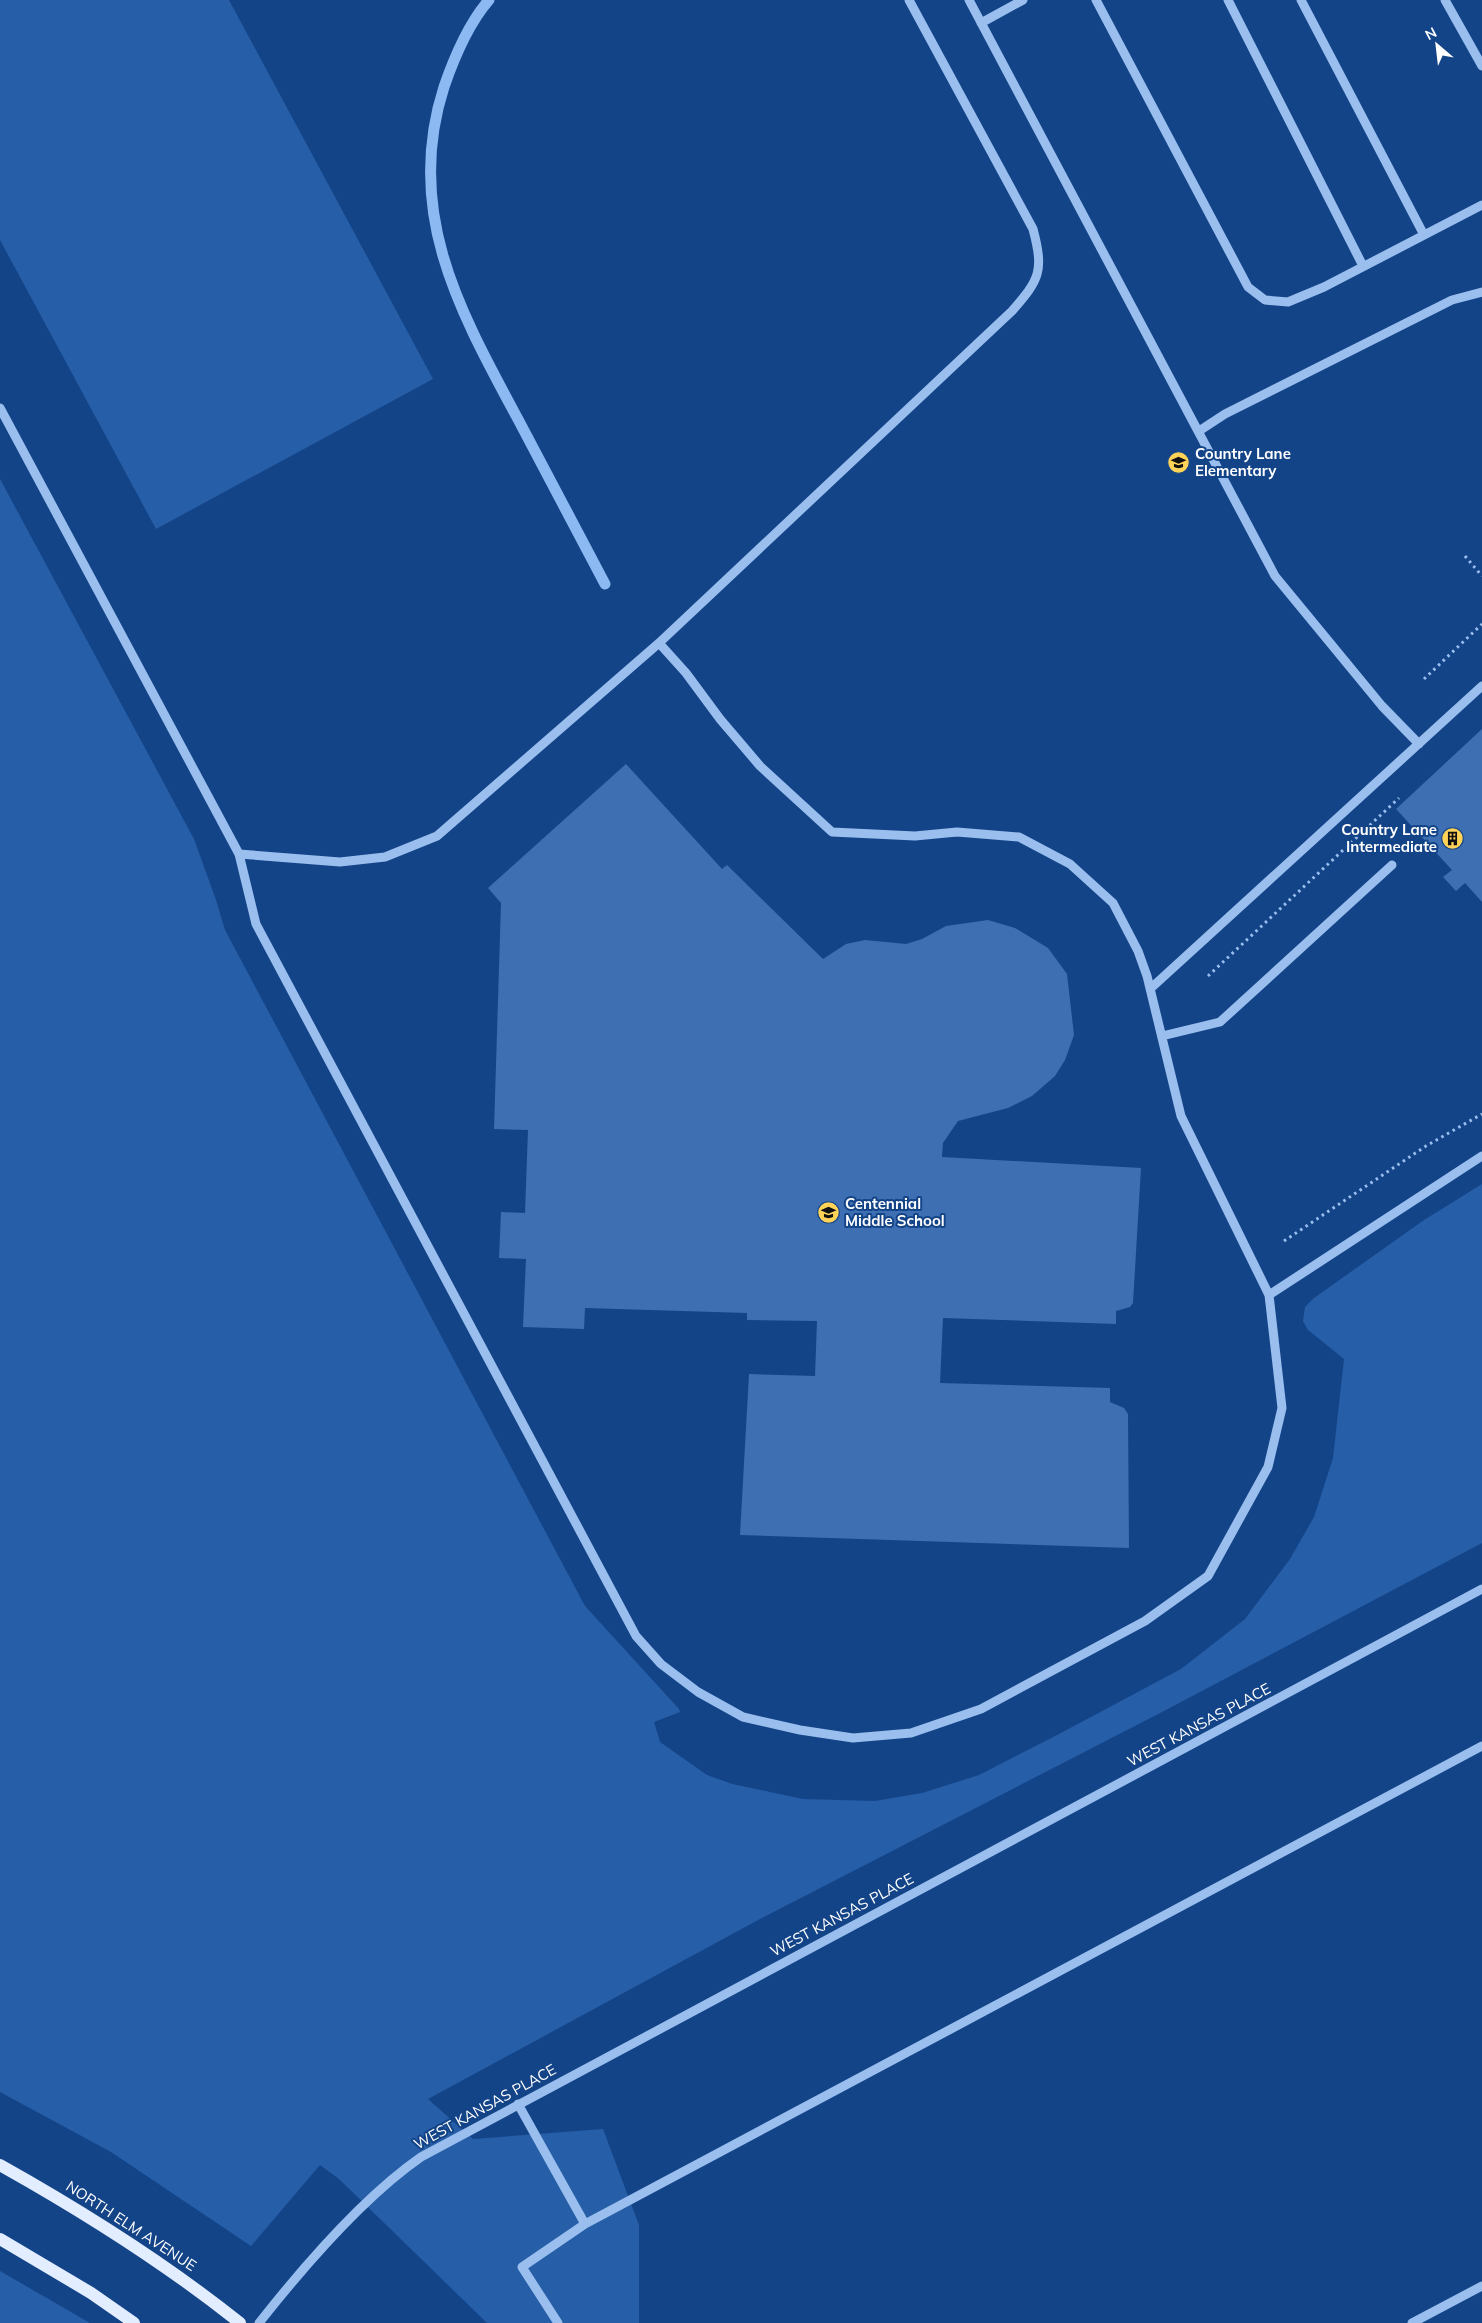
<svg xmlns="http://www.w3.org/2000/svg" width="1482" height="2323" font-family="Mulish,sans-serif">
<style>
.green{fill:#265ea7}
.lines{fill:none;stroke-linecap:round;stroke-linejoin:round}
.stream{stroke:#8cb9f2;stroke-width:11}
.building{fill:#3d6fb2}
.path{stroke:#9abfef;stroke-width:3;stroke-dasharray:2.5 4;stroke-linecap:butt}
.minor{stroke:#9abfef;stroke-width:9}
.major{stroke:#e2edff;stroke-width:12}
.labels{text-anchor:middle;stroke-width:4;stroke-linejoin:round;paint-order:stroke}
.poi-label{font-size:15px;font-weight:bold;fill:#fff;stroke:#144488;text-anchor:start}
.street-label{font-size:15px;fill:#fff;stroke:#144488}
</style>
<rect width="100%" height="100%" fill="#144488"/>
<path class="green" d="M 0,0 L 229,0 L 433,379 L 156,529 L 0,240 Z
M 0,479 L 194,839 L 216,900 L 225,930 L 585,1606 L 679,1709 L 680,1712 L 654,1722 L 660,1742 L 707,1775 L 732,1784 L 803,1799 L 875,1801 L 922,1793 L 979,1775 L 1059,1734 L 1181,1669 L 1245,1619 L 1290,1559 L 1314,1517 L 1333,1458 L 1344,1359 L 1308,1330 L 1303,1321 L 1305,1307 L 1314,1298 L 1424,1220 L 1482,1184 L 1482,1543 L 1164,1711 L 760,1919 L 428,2099 L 473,2139 L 603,2129 L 639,2225 L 639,2323 L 487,2323 L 339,2179 L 320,2165 L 251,2246 L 111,2152 L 0,2092 Z
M 0,2271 L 90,2323 L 0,2323 Z"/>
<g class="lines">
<path class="stream" d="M 489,0 C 469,23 454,58 444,87 C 403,214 462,315 520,423 C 548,477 577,530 605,584"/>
</g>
<path class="building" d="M 1482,729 L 1482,902 L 1465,883 L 1456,891 L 1443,877 L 1452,870 L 1396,809 Z
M 626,764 L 722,869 L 727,865 L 823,959 L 846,944 L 865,940 L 906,944 L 922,939 L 946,926 L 988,920 L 1015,928 L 1048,948 L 1067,974 L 1074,1035 L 1065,1060 L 1055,1076 L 1032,1096 L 1008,1108 L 958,1121 L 943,1143 L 942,1157 L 1141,1168 L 1133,1303 L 1130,1307 L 1116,1311 L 1116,1324 L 943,1318 L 940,1383 L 1110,1388 L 1110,1402 L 1124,1408 L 1128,1414 L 1129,1548 L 740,1535 L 749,1374 L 815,1376 L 817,1321 L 747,1320 L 747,1313 L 585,1308 L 584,1329 L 523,1327 L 526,1259 L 499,1258 L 501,1212 L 525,1213 L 528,1130 L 494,1129 L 501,903 L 488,888 Z"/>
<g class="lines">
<path class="path" d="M 1465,556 L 1482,576
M 1424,679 L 1482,624
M 1208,976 L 1399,798
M 1284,1241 L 1426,1146 L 1482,1114"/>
<path class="minor" d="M 969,0 L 1275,576 L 1382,706 L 1419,744
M 1096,0 L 1248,287 L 1265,300 L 1288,302 L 1324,287 L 1482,205
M 1228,0 L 1363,266
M 1301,0 L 1424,235
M 1445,0 L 1482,66
M 981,23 L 1023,0
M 0,408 L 239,854 L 256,924 L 636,1636 L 661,1664 L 698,1692 L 743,1717 L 800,1730 L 853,1738 L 911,1733 L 981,1709 L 1145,1621 L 1208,1576 L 1268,1467 L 1282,1408 L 1269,1295 L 1181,1116 L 1147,976 L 1138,951 L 1113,903 L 1070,864 L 1019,837 L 957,832 L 915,836 L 832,832 L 760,766 L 720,719 L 686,673 L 659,643
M 1199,431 L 1225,414 L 1452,300 L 1482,292
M 239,854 L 340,862 L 385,857 L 437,836 L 659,643 L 1012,311 C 1040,279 1044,271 1033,229 L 909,0
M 1150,989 L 1482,686
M 1162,1036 L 1220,1022 L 1392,865
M 1269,1295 L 1482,1156
M 518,2104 L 585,2224
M 259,2323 C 304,2266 362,2198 421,2157 L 1482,1589
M 558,2323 L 522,2267 L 585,2224 L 1482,1746
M 1412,2323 L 1482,2286"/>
<path class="major" d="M 0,2165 C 84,2212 165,2263 240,2323
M 0,2239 L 91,2293 L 134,2323"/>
</g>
<defs>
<symbol id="school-disc" viewBox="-11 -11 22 22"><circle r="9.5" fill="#ffd258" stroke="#144488"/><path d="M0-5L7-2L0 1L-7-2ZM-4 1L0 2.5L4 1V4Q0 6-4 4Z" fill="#111"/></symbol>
<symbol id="building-disc" viewBox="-11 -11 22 22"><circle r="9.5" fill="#ffd258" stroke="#144488"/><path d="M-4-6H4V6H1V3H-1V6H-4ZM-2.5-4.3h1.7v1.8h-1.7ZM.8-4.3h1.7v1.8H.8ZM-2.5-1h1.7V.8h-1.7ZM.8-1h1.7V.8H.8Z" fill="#111"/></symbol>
</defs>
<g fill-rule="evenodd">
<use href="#school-disc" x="1166" y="450" width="25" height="25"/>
<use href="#building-disc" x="1440" y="826" width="25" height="25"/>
<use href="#school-disc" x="816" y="1200" width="25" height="25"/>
</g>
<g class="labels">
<g class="poi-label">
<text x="1195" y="459">Country Lane<tspan x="1195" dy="17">Elementary</tspan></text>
<text x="1437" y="835" text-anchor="end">Country Lane<tspan x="1437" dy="17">Intermediate</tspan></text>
<text x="845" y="1209">Centennial<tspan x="845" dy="17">Middle School</tspan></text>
</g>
<g class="street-label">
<text transform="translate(1199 1725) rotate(-28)" y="5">WEST KANSAS PLACE</text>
<text transform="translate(842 1915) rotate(-28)" y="5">WEST KANSAS PLACE</text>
<text transform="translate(485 2107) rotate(-29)" y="5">WEST KANSAS PLACE</text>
<text transform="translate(131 2226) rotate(33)" y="5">NORTH ELM AVENUE</text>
</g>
</g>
<g transform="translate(1437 45) rotate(332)" stroke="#144488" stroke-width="4" paint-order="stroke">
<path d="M0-4L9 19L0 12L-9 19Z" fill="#ffffff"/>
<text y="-8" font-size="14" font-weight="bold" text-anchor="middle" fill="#ffffff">N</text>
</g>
</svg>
